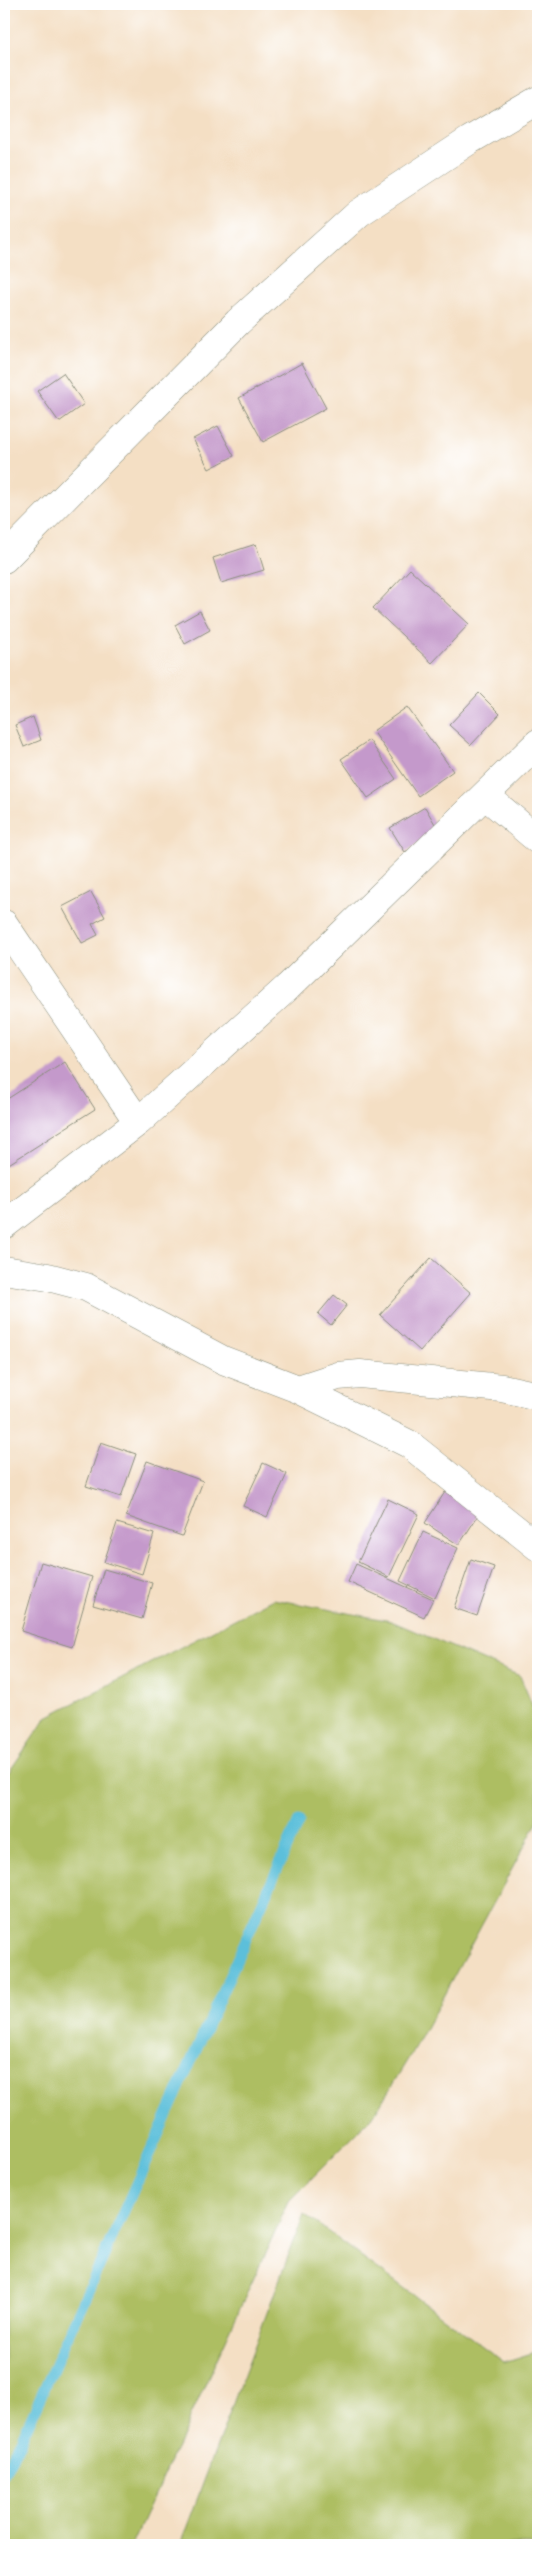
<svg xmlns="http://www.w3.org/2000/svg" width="542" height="2549" font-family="Mynerve,sans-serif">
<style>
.green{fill:#adbe62;stroke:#667e4b}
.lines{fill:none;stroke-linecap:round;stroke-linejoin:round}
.stream{stroke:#5bbfda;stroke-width:11}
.building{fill:#c499cb}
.minor-casing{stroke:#8a8e7c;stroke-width:29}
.minor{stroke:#fff;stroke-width:28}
</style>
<rect width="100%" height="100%" fill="#fff"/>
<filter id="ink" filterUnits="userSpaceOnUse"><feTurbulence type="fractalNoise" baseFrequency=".02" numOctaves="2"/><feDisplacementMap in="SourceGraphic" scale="10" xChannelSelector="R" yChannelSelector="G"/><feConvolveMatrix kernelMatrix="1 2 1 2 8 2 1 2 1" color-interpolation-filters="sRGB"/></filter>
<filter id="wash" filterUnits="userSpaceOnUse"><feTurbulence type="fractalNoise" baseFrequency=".0096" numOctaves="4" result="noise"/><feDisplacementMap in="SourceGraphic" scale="20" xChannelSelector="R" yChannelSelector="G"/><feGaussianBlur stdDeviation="1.12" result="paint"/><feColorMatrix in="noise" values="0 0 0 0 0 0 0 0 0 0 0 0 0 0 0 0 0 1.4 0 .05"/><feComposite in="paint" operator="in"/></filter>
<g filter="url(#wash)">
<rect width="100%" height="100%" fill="#f4dfc4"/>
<path class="green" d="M 273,1599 L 391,1621 L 520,1676 L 538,1719 L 538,1821 L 419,2041 L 372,2118 L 289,2201 L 132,2545 L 4,2545 L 4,1779 L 47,1717 Z
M 304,2214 L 504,2362 L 538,2351 L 538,2545 L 180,2545 Z"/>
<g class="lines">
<path class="stream" d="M 4,2473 L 22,2438 L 299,1821"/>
</g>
<g id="blocks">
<path class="building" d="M 302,363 L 326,408 L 263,442 L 239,398 Z
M 63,373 L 84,404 L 59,422 L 37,391 Z
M 218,426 L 234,456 L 209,469 L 193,439 Z
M 256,544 L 264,570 L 221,583 L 213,558 Z
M 410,569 L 469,624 L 432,663 L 373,608 Z
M 200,611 L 210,630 L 185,644 L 175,625 Z
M 479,693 L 500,714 L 471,745 L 449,725 Z
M 407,707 L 453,771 L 418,796 L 373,731 Z
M 33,717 L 41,740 L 24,747 L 15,725 Z
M 369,740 L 396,779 L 368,798 L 341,759 Z
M 425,807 L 439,831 L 405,852 L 390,828 Z
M 91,892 L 105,917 L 92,924 L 98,935 L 82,943 L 62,907 Z
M 65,1062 L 95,1109 L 4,1167 L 4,1101 Z
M 431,1258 L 471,1293 L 420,1351 L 380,1315 Z
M 334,1295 L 347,1305 L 331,1325 L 318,1314 Z
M 101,1442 L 136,1454 L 121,1497 L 86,1486 Z
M 147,1461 L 203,1481 L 182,1536 L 126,1516 Z
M 263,1463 L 287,1474 L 267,1517 L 243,1506 Z
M 445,1492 L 479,1514 L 459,1545 L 425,1523 Z
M 388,1499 L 419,1514 L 389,1577 L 358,1562 Z
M 117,1523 L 154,1534 L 142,1574 L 104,1562 Z
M 423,1532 L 458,1548 L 435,1598 L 400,1581 Z
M 471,1559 L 494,1567 L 477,1616 L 454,1608 Z
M 41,1562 L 92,1577 L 72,1647 L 21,1631 Z
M 356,1564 L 433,1599 L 424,1617 L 348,1582 Z
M 104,1569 L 152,1583 L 142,1619 L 93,1605 Z"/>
</g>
</g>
<g filter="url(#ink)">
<use href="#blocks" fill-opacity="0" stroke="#8a8e7c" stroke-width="1"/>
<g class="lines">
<defs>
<path id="minor" d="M 4,559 L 238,322 L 359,213 L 470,140 L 538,100
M 486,796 L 538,840
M 4,924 L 138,1122
M 4,1225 L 138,1122 L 288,987 L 538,743
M 4,1270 L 48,1277 L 86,1287 L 223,1360 L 298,1389 L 409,1444 L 538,1547
M 298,1389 L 338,1376 L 360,1374 L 502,1388 L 538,1396"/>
</defs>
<use href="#minor" class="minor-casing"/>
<use href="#minor" class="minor"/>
</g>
</g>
<rect width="542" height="2549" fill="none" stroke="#fff" stroke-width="20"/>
</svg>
